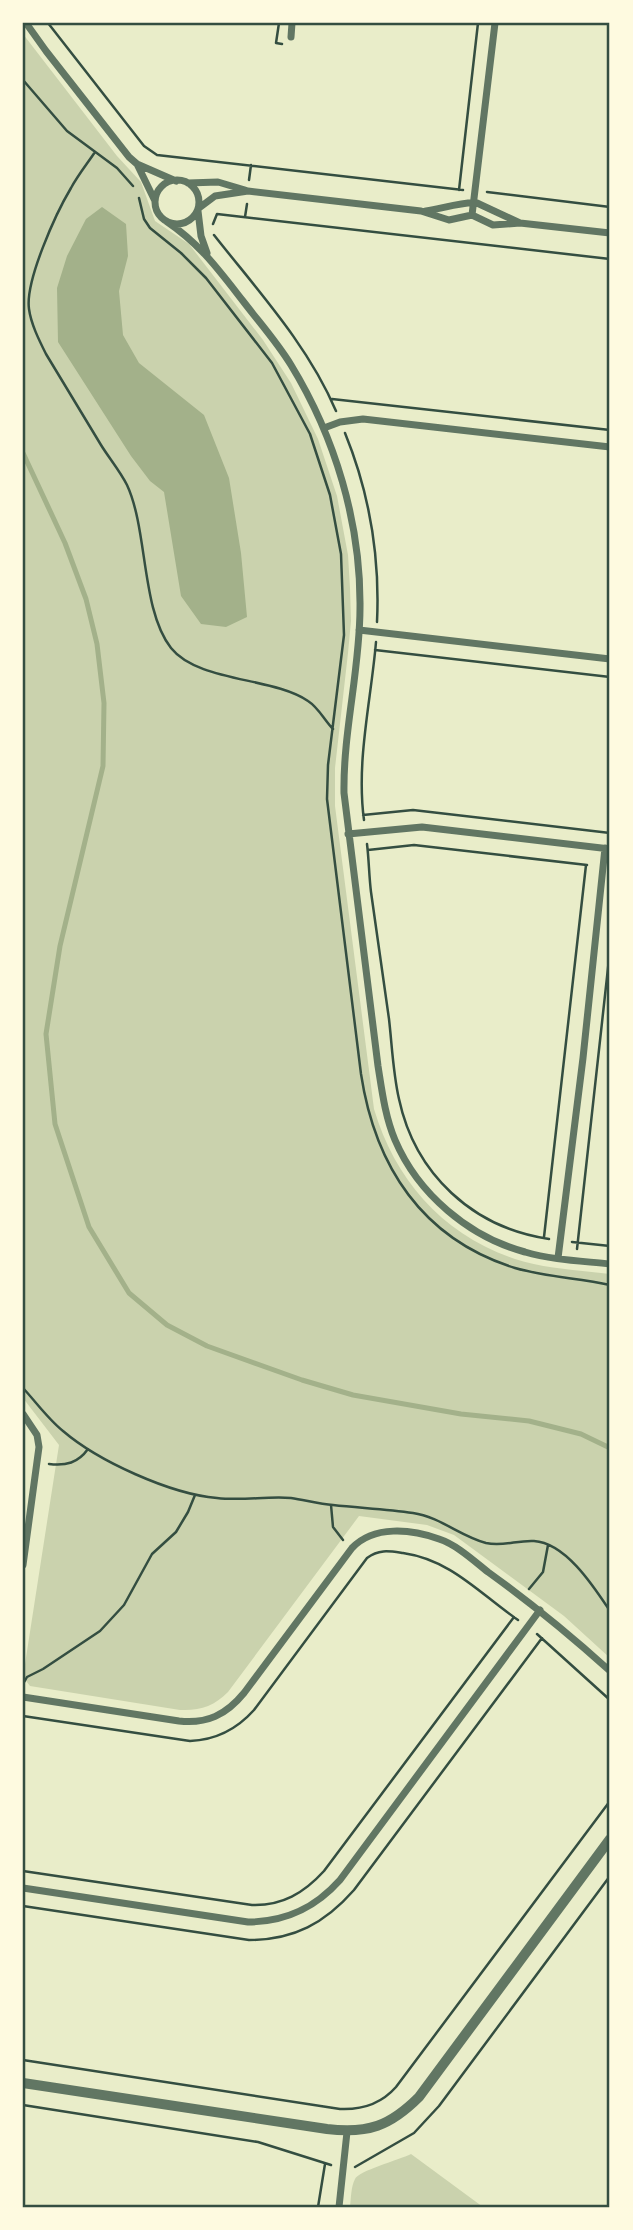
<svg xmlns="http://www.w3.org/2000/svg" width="633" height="2230" font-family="'Asap Condensed',sans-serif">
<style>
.green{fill:#cad2ad}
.water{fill:#a3b18a}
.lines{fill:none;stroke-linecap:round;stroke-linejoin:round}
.stream{stroke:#a3b18a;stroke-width:5}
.path{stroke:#344e41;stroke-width:2.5}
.minor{stroke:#617663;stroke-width:7}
.tertiary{stroke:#617663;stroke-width:10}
.neatline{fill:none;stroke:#344e41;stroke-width:2.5}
</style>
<rect width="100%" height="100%" fill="#e9edc9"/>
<path class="green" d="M 23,34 L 117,156 L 141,182 L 155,221 L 189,244 L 263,340 L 291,383 L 318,439 L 337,496 L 348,555 L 350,588 L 351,621 L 348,653 L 335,768 L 335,806 L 374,1109 C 395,1180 443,1235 515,1259 C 545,1269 579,1270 610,1274 L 610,1658 L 564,1616 L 454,1535 L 427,1525 L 359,1516 L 228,1692 C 214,1706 200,1711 180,1710 L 30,1686 L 23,1677 L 59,1445 L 23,1398 Z
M 411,2154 L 483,2207 L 350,2207 C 351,2199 351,2186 355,2179 C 358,2171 399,2160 411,2154 Z"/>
<path class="water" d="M 102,207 L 126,224 L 128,256 L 119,291 L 123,335 L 139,363 L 204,415 L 229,478 L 241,553 L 247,617 L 226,627 L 201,624 L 181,596 L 164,492 L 150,481 L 131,456 L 58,342 L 57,288 L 67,256 L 86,219 Z"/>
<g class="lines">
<path class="stream" d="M 23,453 L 65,543 L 86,599 L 97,644 L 104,703 L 103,766 L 60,946 L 46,1034 L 55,1124 L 89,1227 L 129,1293 L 167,1325 L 207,1346 L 302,1380 L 353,1395 L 461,1414 L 529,1421 L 581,1434 L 610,1448"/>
<path class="path" d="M 48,23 L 144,146 L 157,155 L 463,190
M 279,23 L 276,43 L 282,44
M 23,80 L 67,131 L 117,168 L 133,186
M 95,152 C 87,164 78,175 71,188 C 56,213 25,281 29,309 C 31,324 39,340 46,354 C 64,384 83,415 101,445 C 109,458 120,471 127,485 C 148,530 141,610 171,648 C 198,682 273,677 308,701 C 319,708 324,720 333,729
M 249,180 L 251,165
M 459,190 L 478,23
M 487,192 L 610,207
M 139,198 L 144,219 L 150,228 L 181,253 L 206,278 L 272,363 L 310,434 L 330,495 L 341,554 L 344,635 L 328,765 L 327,799 L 361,1074 C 375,1166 422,1239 515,1268 C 546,1277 579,1278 610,1285
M 245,217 L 247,204
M 213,224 L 217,214 L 610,259
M 214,235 C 258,291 308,345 336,411
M 332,399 L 610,430
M 345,433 C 369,492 380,558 377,622
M 375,650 L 610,677
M 363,815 L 413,810 L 610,833
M 364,820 C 356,761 371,701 376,642
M 367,844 C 369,860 369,876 371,892 C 377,934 383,977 389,1019 C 392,1045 393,1073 399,1099 C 415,1174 473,1228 549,1239
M 368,850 L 414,845 L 587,865
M 544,1237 L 586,865
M 572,1242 L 610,1246
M 577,1249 L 610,950
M 23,1388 C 36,1402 48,1419 63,1431 C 98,1461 170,1494 217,1498 C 242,1501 267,1496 291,1498 C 305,1500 319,1504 333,1505 C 360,1508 386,1509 413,1513 C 440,1517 460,1536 486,1543 C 503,1547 517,1540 534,1541 C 566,1543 594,1587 610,1611
M 49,1464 C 66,1466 78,1463 88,1449
M 331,1505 L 333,1527 L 343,1540
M 529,1589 L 543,1572 L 548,1545
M 537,1634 L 610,1700
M 23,1684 L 27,1677 L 43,1669 L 100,1631 L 124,1605 L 152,1554 L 176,1532 L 188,1512 L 195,1495
M 23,1716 L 190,1741 C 216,1740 237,1729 254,1710 L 367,1558 C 379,1549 389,1551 403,1553 C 451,1560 479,1593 518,1620
M 23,1871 L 252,1905 C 282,1906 304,1893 324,1871 L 514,1617
M 23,1906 L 249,1940 C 294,1940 325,1923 354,1890 L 542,1638
M 23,2060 L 340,2109 C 362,2110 381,2104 396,2087 L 610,1801
M 23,2105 L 258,2142 L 331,2165
M 355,2167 L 414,2133 L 439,2106 L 610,1876
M 318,2207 L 325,2164"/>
<path class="minor" d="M 26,23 L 46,51 L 129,157 L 137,164 L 176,181
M 291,37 L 292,23
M 137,164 L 155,201
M155 202a22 22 0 1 1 44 0a22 22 0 1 1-44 0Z
M 188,183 L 218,182 L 245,190
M 199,208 L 215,196 L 248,191 L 421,211 L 449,220 L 472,215 L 493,225 L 520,223 L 610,233
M 198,211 L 201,236 L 207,253
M 426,211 C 441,209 464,201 477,203 L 520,223
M 472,215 L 495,23
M 166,221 C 200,244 218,269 243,301 C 259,322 277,342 291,365 C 335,437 361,523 360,608 C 360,670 343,731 344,793 L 378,1066 C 382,1091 385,1116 395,1140 C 418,1194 469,1237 525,1252 C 552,1260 582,1261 610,1264
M 324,428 L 340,422 L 363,419 L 610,447
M 359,630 L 610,659
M 348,834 L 422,827 L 610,849
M 558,1258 L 583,1058 L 605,848
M 23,1414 L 37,1435 L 39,1447 L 23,1565
M 23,1697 L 179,1721 C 207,1724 226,1715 244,1693 L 352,1548 C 374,1525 411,1529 439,1539 C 457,1545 473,1560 488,1572 C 531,1603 571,1636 610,1671
M 23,1888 L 248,1922 C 286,1922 315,1908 340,1880 L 540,1610
M 339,2207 L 347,2132"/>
<path class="tertiary" d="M 23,2083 L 327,2129 C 368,2134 390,2126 419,2097 L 610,1839"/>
</g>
<rect width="633" height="2230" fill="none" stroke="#fefae0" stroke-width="49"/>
<rect x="24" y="24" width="584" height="2182" class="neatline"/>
</svg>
